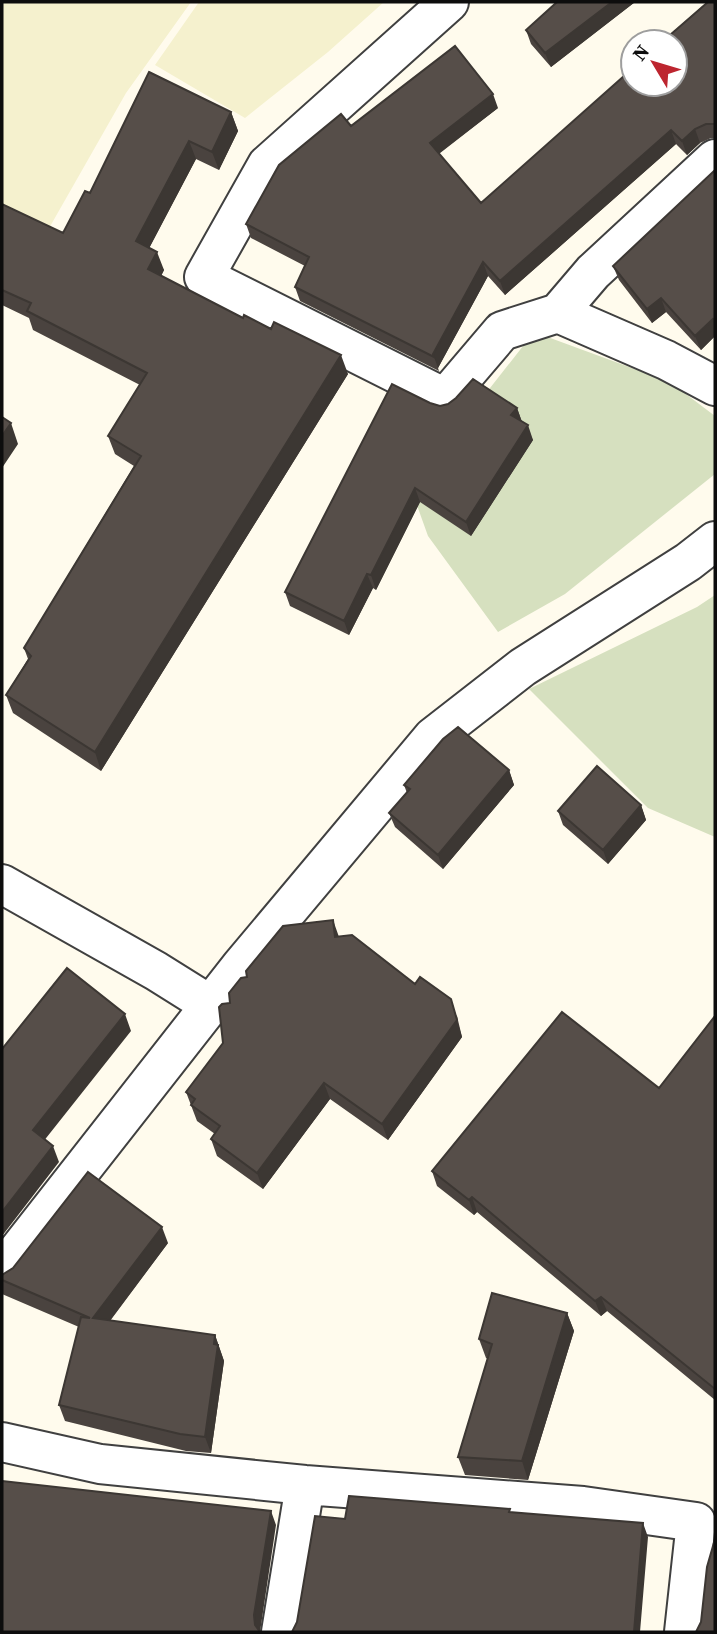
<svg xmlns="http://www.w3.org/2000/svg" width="717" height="1634" font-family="'Source Serif 4',serif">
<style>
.farmland{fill:#f5f1ce}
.cemetery{fill:#d6e0bf}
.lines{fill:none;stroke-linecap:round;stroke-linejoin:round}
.street-casing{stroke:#404040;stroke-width:42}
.street{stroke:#fff;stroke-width:38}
.wall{fill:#4a433f}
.shaded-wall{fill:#3c3733}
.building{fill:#564e49;stroke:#3c3733;stroke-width:2}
</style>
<rect width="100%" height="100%" fill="#fffbed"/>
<path class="farmland" d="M 2,2 L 191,2 L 126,93 L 48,230 L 2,208 Z
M 199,2 L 384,2 L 328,52 L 245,118 L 155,65 Z"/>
<path class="cemetery" d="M 534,332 L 670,382 L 715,416 L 715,474 L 565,594 L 498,632 L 428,536 L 414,497 L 483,397 Z
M 715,595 L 715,837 L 648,808 L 529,689 L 697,607 Z"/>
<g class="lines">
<defs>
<path id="street" d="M 449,2 L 267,165 L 204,277 L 445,398 L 502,331 L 558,313 L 666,360 L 715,386
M 558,313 L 593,272 L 715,159
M 2,884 L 156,971 L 212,1006
M 2,1271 L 241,966 L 433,737 L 523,667 L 688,562 L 715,541
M 2,1442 L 100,1464 L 305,1485 L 583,1506 L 696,1522 L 684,1632
M 281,1632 L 305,1485"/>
</defs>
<use href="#street" class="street-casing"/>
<use href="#street" class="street"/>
</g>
<path class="wall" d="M 557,2 L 635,2 L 551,67 L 531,44 L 526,30 Z
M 705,2 L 715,2 L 715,138 L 711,138 L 700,143 L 687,155 L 676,144 L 505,295 L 488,276 L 438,368 L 439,371 L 300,301 L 295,287 L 305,266 L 251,238 L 246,224 L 351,126 L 498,108 L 439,153 L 481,203 L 706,3 Z
M 231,112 L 238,131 L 219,170 L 196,159 L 149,248 L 164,270 L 161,276 L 348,374 L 101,771 L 13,713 L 6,695 L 28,659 L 24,648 L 134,466 L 115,454 L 108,436 L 140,385 L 33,330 L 29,318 L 2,305 L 2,204 L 63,233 L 90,193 Z
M 715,170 L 715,336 L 701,350 L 666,312 L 652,323 L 619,280 L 613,266 Z
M 430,403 L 440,406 L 517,408 L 522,422 L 533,440 L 471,536 L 420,502 L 376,590 L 373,588 L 349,635 L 290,606 L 285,592 Z
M 509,770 L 514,785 L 443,869 L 395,827 L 389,813 L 407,793 L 404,785 Z
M 641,805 L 646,820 L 608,864 L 563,825 L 558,811 Z
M 339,937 L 415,984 L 457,1016 L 462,1037 L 388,1140 L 330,1099 L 263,1189 L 217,1156 L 211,1139 L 215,1134 L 197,1121 L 186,1092 L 223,1043 L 230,1003 L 247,977 Z
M 715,1016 L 715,1400 L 607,1311 L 601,1316 L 477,1212 L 474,1215 L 437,1186 L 432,1171 L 659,1088 Z
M 168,1243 L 110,1321 L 215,1335 L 224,1361 L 211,1453 L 186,1451 L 65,1421 L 59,1405 L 79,1327 L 2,1294 L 2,1275 Z
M 567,1313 L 574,1331 L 528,1480 L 465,1475 L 458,1457 L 488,1359 L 486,1358 L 479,1339 Z"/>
<path class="shaded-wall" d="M 612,2 L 635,2 L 551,67 L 545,53 Z
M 493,94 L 498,108 L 435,157 L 430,143 Z
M 231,112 L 238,131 L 219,170 L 212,152 Z
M 695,129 L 700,143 L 687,155 L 682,141 Z
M 671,130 L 676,144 L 505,295 L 500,281 Z
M 189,141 L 196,159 L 143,260 L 136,241 Z
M 157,252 L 164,270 L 155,288 L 148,269 Z
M 483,262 L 488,276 L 438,368 L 433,354 Z
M 661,298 L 666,312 L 652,323 L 647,309 Z
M 713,319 L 715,324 L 715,336 L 701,350 L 695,336 Z
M 341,355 L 348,374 L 101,771 L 95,752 Z
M 517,408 L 522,422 L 511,415 Z
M 11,423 L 18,444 L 2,468 L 2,436 Z
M 528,425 L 533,440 L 471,536 L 466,522 Z
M 415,488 L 420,502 L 376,590 L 371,575 Z
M 367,574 L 373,588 L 349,635 L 344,621 Z
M 509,770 L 514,785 L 443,869 L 438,855 Z
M 641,805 L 646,820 L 608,864 L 603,850 Z
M 333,920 L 339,937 L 335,937 Z
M 451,999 L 462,1037 L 388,1140 L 382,1124 Z
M 125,1014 L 131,1031 L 39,1147 L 33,1130 Z
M 324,1083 L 330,1099 L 263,1189 L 257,1173 Z
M 53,1146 L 59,1162 L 2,1236 L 2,1212 Z
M 472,1197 L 477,1212 L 474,1215 L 469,1200 Z
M 162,1227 L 168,1243 L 99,1335 L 93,1318 Z
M 601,1297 L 607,1311 L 601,1316 L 595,1301 Z
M 567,1313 L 574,1331 L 528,1480 L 522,1461 Z
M 215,1335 L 224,1361 L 211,1453 L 205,1437 Z
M 271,1511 L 276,1525 L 260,1632 L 255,1625 L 254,1615 Z
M 643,1523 L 648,1537 L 640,1632 L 634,1632 Z"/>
<path class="building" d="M 557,2 L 612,2 L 545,53 L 526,30 Z
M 708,2 L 715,2 L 715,124 L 706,124 L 695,129 L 682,141 L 671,130 L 500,281 L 483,262 L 433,354 L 434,357 L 295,287 L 309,257 L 246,224 L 279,165 L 341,114 L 351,126 L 455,46 L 493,94 L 430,143 L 481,203 L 633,68 L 633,84 L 675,84 L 675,42 L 662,42 Z
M 149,72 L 231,112 L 212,152 L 189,141 L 136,241 L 157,252 L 148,269 L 243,318 L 244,315 L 271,329 L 274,322 L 341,355 L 95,752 L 6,695 L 31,656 L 24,648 L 141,456 L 108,436 L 147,373 L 27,311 L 31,303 L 2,290 L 2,204 L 63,233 L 85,191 L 90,193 Z
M 715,170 L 715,321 L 713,319 L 695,336 L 661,298 L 647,309 L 613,266 Z
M 473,379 L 517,408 L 511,415 L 528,425 L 466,522 L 415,488 L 371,575 L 367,574 L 344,621 L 285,592 L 392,384 L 430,403 L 440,406 L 448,404 L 456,398 Z
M 2,417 L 11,423 L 2,436 Z
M 458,727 L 509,770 L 438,855 L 389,813 L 410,789 L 404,785 L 443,739 Z
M 597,766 L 641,805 L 603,850 L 558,811 Z
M 333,920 L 335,937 L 352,935 L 415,984 L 420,977 L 451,999 L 457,1020 L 382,1124 L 324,1083 L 257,1173 L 211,1139 L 220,1126 L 191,1105 L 195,1099 L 186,1092 L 223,1043 L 219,1007 L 222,1004 L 230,1003 L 229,993 L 241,978 L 247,977 L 246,971 L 283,926 Z
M 67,968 L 125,1014 L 33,1130 L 53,1146 L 2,1212 L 2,1049 Z
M 562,1012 L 659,1088 L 715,1016 L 715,1389 L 601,1297 L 595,1301 L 472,1197 L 469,1200 L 432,1171 Z
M 88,1172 L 162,1227 L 93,1318 L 215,1335 L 214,1344 L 218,1345 L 205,1437 L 180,1434 L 59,1405 L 81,1317 L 90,1318 L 2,1280 L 2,1275 L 13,1268 Z
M 492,1293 L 567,1313 L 522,1461 L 458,1457 L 492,1344 L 479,1339 Z
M 2,1481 L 271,1511 L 254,1615 L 255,1625 L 260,1632 L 2,1632 Z
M 349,1496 L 510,1509 L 509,1512 L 643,1523 L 634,1632 L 292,1632 L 297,1622 L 315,1516 L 345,1519 Z
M 715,1539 L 715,1632 L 696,1632 L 701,1622 L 707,1567 Z"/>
<rect width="717" height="1634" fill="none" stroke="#0d0d0d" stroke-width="7"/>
<g transform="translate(654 63) rotate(308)"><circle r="33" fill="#ffffff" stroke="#9e9e9e" stroke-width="2"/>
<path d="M0-5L12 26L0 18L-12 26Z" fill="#bd252f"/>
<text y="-10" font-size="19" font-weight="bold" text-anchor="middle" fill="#0d0d0d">N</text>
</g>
</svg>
